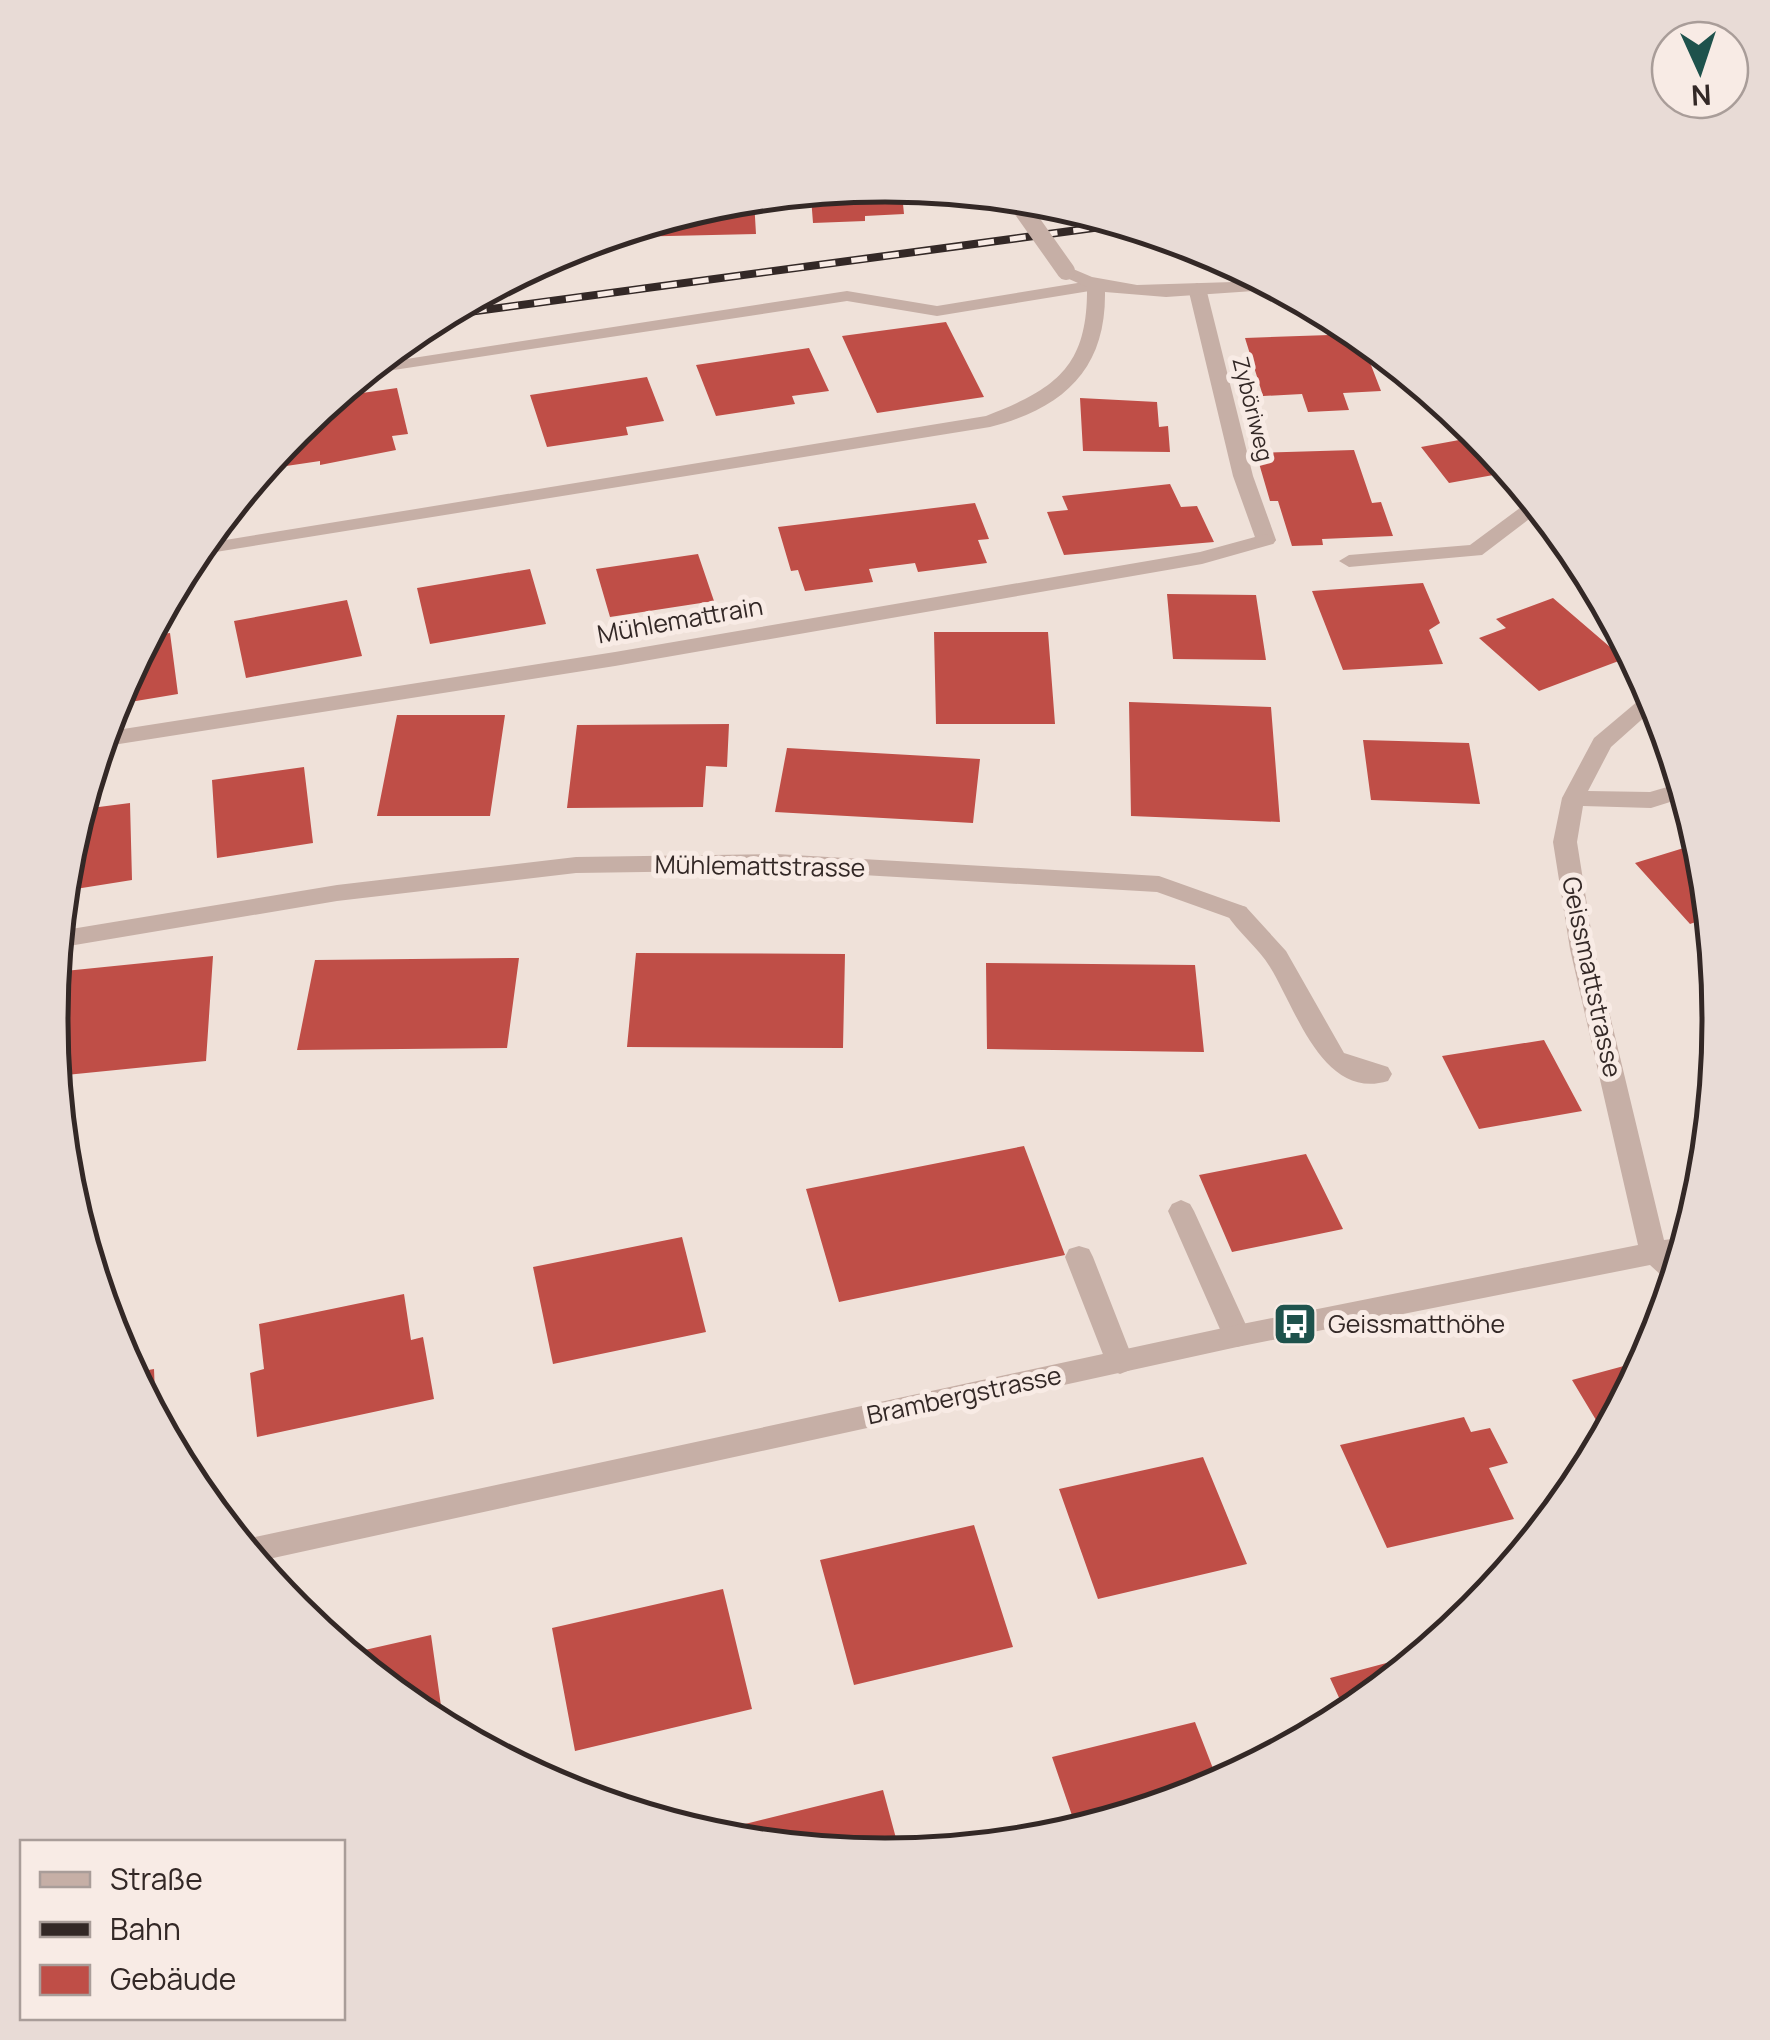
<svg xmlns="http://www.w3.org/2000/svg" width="1770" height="2040" font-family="Manrope,sans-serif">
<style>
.building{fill:#bf4e47}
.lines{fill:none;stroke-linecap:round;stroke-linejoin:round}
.lane{fill:#c6afa6;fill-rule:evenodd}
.street{fill:#c6afa6;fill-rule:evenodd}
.rail-casing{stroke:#332826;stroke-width:8}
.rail{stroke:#f8ebe5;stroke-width:5;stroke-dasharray:16;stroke-linecap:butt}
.street-bridge{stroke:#c6afa6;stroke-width:18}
.labels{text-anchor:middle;stroke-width:10;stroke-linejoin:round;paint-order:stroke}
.far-street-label{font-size:22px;fill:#332826;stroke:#f8ebe5}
.street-label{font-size:25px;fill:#332826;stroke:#f8ebe5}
.poi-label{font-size:25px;fill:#332826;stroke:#f8ebe5;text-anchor:start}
.rim{fill:none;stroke:#332826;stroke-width:5}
</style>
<rect width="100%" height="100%" fill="#efe1d9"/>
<path class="building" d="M 902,194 L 904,214 L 865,216 L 865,221 L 813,223 L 811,197 Z
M 754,200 L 756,234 L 625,237 L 626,230 L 723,201 Z
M 946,322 L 984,397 L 877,413 L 842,336 Z
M 1359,334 L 1381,391 L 1343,393 L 1349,410 L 1308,412 L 1302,394 L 1263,396 L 1245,338 Z
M 809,348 L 829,391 L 792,396 L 795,404 L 716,416 L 696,365 Z
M 647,377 L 664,421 L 626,427 L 628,435 L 547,447 L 530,395 Z
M 397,388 L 408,434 L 392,436 L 396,450 L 320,465 L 320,461 L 266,469 L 295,429 L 334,397 Z
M 1080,398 L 1157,402 L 1159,427 L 1168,426 L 1170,452 L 1083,451 Z
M 1481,436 L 1510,472 L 1449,483 L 1421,447 Z
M 1354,450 L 1372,503 L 1381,502 L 1393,536 L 1322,539 L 1323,545 L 1292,546 L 1278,501 L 1270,501 L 1256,453 Z
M 1170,484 L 1181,507 L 1197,506 L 1214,542 L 1064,555 L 1047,512 L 1068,510 L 1062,496 Z
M 975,503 L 989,539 L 978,540 L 987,563 L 918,572 L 915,563 L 869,569 L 873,582 L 805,591 L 798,570 L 791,571 L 778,527 Z
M 698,554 L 714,601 L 610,617 L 596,569 Z
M 530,569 L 546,624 L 430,644 L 417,588 Z
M 1423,583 L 1440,623 L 1429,630 L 1443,664 L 1343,670 L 1312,591 Z
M 1167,594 L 1256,595 L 1266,660 L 1173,659 Z
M 1553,598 L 1624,659 L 1539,691 L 1479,638 L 1506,628 L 1496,619 Z
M 347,600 L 362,656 L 246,678 L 234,621 Z
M 934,632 L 1048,632 L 1055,724 L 936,724 Z
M 170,633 L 178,694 L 112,705 L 148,636 Z
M 1129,702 L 1271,707 L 1280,822 L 1131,816 Z
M 397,715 L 505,715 L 490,816 L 377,816 Z
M 729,724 L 727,767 L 706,766 L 703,807 L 567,808 L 577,725 Z
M 1363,740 L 1469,743 L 1480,804 L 1371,800 Z
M 787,748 L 980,759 L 973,823 L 775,812 Z
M 304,767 L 313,843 L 217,858 L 212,780 Z
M 91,795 L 91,808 L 130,803 L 132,880 L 63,891 L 66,857 L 85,796 Z
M 1700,843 L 1710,917 L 1690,924 L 1635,863 Z
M 636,953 L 845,954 L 843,1048 L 627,1047 Z
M 213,956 L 206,1061 L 56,1076 L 50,1019 L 55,972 Z
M 519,958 L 507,1048 L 297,1050 L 315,960 Z
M 986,963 L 1195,965 L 1204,1052 L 987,1049 Z
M 1544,1040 L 1582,1111 L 1479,1129 L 1442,1056 Z
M 1024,1146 L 1065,1255 L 839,1302 L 806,1189 Z
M 1306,1154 L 1343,1229 L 1232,1252 L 1199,1175 Z
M 682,1237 L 706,1332 L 553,1364 L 533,1267 Z
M 404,1294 L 411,1340 L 423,1337 L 434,1399 L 257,1437 L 250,1373 L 264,1369 L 259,1324 Z
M 1646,1360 L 1638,1375 L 1605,1435 L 1572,1380 Z
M 154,1369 L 156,1420 L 132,1373 Z
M 1464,1417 L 1471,1432 L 1490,1428 L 1508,1463 L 1489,1468 L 1514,1519 L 1387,1548 L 1340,1445 Z
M 1203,1457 L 1247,1564 L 1098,1599 L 1059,1489 Z
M 974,1525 L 1013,1647 L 854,1685 L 820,1560 Z
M 723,1589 L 752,1709 L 575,1751 L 552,1628 Z
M 431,1635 L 444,1727 L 421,1714 L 347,1654 Z
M 1424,1653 L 1348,1715 L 1347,1715 L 1330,1678 Z
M 1195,1722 L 1219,1784 L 1077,1830 L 1052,1757 Z
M 883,1790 L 900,1853 L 740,1841 L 737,1826 Z"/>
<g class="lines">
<path class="lane" d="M 1096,280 L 1105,285 L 1102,289 L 937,316 L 847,301 L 361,375 L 374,364 L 847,291 L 937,306 Z
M 1197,283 L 1206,288 L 1253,476 L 1276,540 L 1273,544 L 1259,544 L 1256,540 L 1233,476 L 1188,288 Z
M 1532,499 L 1541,510 L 1482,555 L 1349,567 L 1339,561 L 1349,555 L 1470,545 Z
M 1238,905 L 1246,907 L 1286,951 L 1344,1053 L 1388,1067 L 1392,1074 L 1388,1081 C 1323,1101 1296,1009 1270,967 C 1258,947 1238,933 1226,913 Z
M 1181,1200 L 1190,1204 L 1194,1211 L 1251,1336 L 1247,1344 L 1237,1347 L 1227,1344 L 1223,1336 L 1168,1211 L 1172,1204 Z
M 1079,1246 L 1089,1249 L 1093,1257 L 1134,1362 L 1130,1370 L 1120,1374 L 1110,1370 L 1106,1362 L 1065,1257 L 1069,1249 Z"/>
<path class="street" d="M 1066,266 L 1092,277 L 1137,285 L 1265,281 L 1281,289 L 1166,297 L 1105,292 C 1106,370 1063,408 990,427 L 191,556 L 201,544 L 986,416 C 1056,389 1088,367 1087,287 L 1060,275 L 1057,271 Z
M 1266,534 L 1276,540 L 1273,544 L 1202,564 L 615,666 L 100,747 L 104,732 L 615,652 L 1200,552 Z
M 1651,690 L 1658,705 L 1611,747 L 1588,791 L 1650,792 L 1681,783 L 1686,797 L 1651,808 L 1583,806 L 1577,842 L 1594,949 L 1664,1240 L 1688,1237 L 1673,1286 L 1650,1265 L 1237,1347 L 255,1562 L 237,1541 L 1237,1325 L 1638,1245 L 1570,949 L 1553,842 L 1562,798 L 1594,738 Z
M 776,854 L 1159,876 L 1246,907 L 1250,913 L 1238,921 L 1157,892 L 776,870 L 576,873 L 337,901 L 57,948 L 59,931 L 337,885 L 576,857 Z"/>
<defs>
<path id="rail" d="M 439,316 L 1123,224"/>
</defs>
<use href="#rail" class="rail-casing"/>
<use href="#rail" class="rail"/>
<path class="street-bridge" d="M 1020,206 L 1066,271"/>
</g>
<defs>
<symbol id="bus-square" viewBox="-11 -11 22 22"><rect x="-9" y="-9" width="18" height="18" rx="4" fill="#1e524c" stroke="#f8ebe5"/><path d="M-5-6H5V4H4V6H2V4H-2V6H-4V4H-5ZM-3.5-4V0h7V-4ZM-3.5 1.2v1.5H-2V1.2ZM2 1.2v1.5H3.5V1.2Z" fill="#fff"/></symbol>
</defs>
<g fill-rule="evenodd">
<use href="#bus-square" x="1270" y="1299" width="50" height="50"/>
</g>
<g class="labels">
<g class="far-street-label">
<text transform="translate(1253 409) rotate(76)" y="8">Zyböriweg</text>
</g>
<g class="street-label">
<text transform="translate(680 620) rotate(-10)" y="9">Mühlemattrain</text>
<text transform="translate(760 866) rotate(1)" y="9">Mühlemattstrasse</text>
<text transform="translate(1592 977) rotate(78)" y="9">Geissmattstrasse</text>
<text transform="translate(964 1395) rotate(-12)" y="9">Brambergstrasse</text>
</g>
<g class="poi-label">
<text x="1328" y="1333">Geissmatthöhe</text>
</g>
</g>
<path d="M0 0H1770V2040H0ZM885 202H885A817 817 0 0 1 1702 1019V1021A817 817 0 0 1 885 1838H885A817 817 0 0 1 68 1021V1019A817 817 0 0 1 885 202Z" fill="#e8dbd6" fill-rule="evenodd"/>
<path class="rim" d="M885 202H885A817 817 0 0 1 1702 1019V1021A817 817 0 0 1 885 1838H885A817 817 0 0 1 68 1021V1019A817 817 0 0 1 885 202Z"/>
<rect x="20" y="1840" width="325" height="180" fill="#f8ebe5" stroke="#a99d99" stroke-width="2.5"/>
<rect x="40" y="1872" width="50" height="15" fill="#c6afa6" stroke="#a99d99" stroke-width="2.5"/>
<text x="110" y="1890" font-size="30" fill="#332826">Straße</text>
<rect x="40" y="1922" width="50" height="15" fill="#332826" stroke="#a99d99" stroke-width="2.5"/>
<text x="110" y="1940" font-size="30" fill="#332826">Bahn</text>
<rect x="40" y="1965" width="50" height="30" fill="#bf4e47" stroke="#a99d99" stroke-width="2.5"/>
<text x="110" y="1990" font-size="30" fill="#332826">Gebäude</text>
<g transform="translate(1700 70) rotate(177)"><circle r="48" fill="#f8ebe5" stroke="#a99d99" stroke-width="2.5"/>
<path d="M0-8L18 38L0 25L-18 38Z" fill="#1e524c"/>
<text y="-15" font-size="28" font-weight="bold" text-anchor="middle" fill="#332826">N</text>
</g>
</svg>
